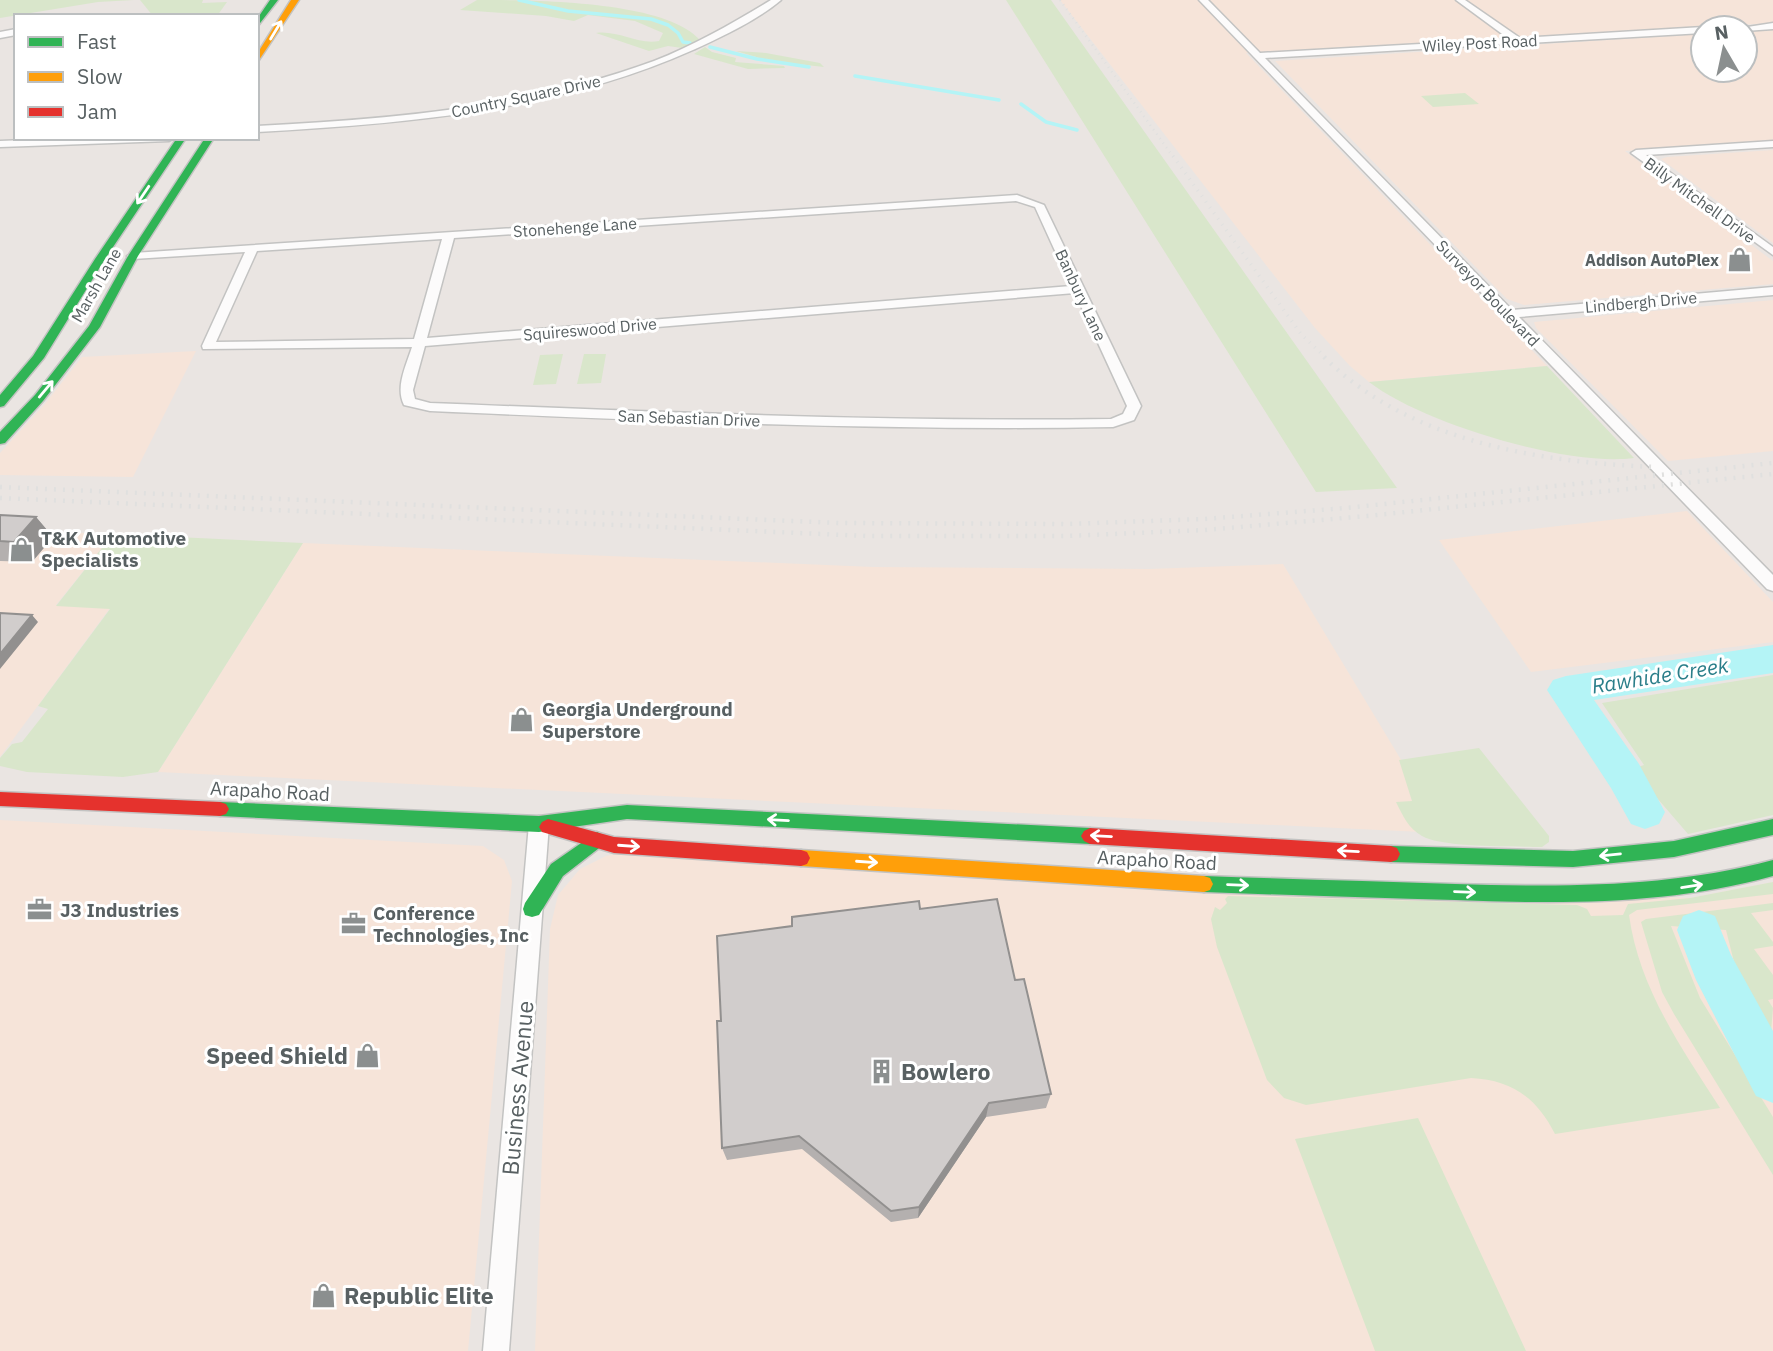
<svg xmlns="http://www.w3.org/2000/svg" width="1773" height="1351" font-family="'IBM Plex Sans',sans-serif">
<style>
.commercial{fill:#f6e4d9}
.green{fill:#d9e6cb}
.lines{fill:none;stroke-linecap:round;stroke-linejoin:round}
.stream{stroke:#b4f4f6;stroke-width:3.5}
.river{fill:#b4f4f6;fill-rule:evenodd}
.street-casing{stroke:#c3c3c2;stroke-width:3}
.fast-casing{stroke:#c3c3c2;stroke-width:3}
.slow-casing{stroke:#c3c3c2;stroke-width:3}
.jam-casing{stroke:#c3c3c2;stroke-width:3}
.street{fill:#fcfbfb;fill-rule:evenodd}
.fast{fill:#30b455;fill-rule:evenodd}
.slow{fill:#ff9f0a;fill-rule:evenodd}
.jam{fill:#e5322d;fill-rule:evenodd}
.rail-far2{stroke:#e0e0df;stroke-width:2.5;stroke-dasharray:1 4.5;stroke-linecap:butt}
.rail-far1{stroke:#e0e0df;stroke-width:3.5;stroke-dasharray:1 6;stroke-linecap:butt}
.rail{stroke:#e0e0df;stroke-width:4.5;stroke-dasharray:2 7;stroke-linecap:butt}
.wall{fill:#b4b0af}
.shaded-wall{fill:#92908f}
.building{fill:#d1cdcc;stroke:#92908f;stroke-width:2}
.oneway{stroke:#fff}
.labels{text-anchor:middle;stroke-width:6;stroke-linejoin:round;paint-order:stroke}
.far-street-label{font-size:16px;fill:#586062;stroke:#fff}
.far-poi-label{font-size:16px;font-weight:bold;fill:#586062;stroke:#fff;text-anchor:end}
.poi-label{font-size:19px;font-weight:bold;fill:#586062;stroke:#fff;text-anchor:start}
.street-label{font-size:19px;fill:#586062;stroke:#fff}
.water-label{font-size:21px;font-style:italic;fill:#2a7e89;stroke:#fff}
.near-poi-label{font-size:23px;font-weight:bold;fill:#586062;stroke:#fff;text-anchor:start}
.near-street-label{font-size:23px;fill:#586062;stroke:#fff}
</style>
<rect width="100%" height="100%" fill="#eae5e2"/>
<path class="commercial" d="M 1060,0 L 1773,0 L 1773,23 L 1246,53 L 1547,366 L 1369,382 L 1350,366 L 1315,328 Z
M 1773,30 L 1773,140 L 1625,151 L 1773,261 L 1773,284 L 1524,305 L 1507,299 L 1275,61 L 1703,34 L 1703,70 L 1745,70 L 1745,31 Z
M 1773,150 L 1773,243 L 1661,159 L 1667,157 Z
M 1773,300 L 1773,451 L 1668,461 L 1536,328 L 1534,322 Z
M 196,351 L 133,477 L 0,475 L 0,453 L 44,405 L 82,357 Z
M 1687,511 L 1773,602 L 1773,642 L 1531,672 L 1439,540 Z
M 0,530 L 113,534 L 56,605 L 110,608 L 0,757 Z
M 303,543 L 873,567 L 1149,569 L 1283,564 L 1406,768 L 1422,832 L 158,772 Z
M 0,820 L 483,846 L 504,860 L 512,881 L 468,1351 L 0,1351 Z
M 632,851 L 1690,898 L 1773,882 L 1773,1351 L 535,1351 L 550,929 L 558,895 L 580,869 L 606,856 Z"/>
<path class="green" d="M 0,0 L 134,0 L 98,2 L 0,18 Z
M 140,0 L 203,0 L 202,3 L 227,2 L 217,16 L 153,16 Z
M 477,0 C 533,0 665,0 700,40 L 682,48 L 668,46 L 649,51 L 596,33 C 618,30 638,45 659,41 L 663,33 L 635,21 L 588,15 L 574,21 L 546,16 L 460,10 Z
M 1006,0 L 1051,0 L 1397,488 L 1316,492 Z
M 705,47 L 712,52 L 736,58 L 735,62 L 784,66 L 785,68 L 748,69 L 694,54 Z
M 736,51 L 766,53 L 820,63 L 824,67 L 770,61 Z
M 1465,93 L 1479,104 L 1433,107 L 1421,96 Z
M 563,354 L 556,384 L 533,385 L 540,355 Z
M 584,354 L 606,354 L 601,383 L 577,384 Z
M 1547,366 L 1634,458 C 1567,467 1422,423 1369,382 Z
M 113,534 L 303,543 L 158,772 L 123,777 L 27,772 L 0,766 L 0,758 L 12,744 L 22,742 L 48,709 L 38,706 L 110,609 L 56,606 Z
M 1773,675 L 1773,815 L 1688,834 L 1651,791 L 1638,767 L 1644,765 L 1602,703 Z
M 1479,748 L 1549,836 L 1549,842 L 1542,847 C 1516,846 1442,848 1422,836 C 1408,828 1403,816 1396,802 L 1412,801 L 1399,760 Z
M 1773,882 L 1773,894 L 1637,910 L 1629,915 C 1639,988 1681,1047 1720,1108 L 1555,1134 C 1537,1098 1512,1080 1471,1078 L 1306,1105 L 1284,1098 L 1267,1080 L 1217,947 L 1211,919 L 1215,907 L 1220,910 L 1227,903 L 1225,899 L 1228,896 L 1577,905 L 1587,909 L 1591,916 L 1623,915 L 1628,904 L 1690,898 Z
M 1773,903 L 1773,910 L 1751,913 L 1773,942 L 1773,946 L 1754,949 L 1773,975 L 1773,999 L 1768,1000 L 1773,1008 L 1771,1032 L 1734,962 L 1726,930 L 1671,926 L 1700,998 L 1773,1117 L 1773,1175 L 1674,1014 L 1662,992 L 1641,922 L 1646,919 Z
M 1418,1118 L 1526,1351 L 1375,1351 L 1295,1139 Z"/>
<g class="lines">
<path class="stream" d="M 519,0 L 568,11 L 651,19 L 668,25 L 678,33 L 683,42 L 690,43
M 710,47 L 757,59 L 809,67
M 855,76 L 999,100
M 1021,104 L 1046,122 L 1077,130"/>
<path class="river" d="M 1773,645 L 1773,673 L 1594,700 L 1639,764 L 1665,812 L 1659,824 L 1645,829 L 1631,824 L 1611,788 L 1547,690 L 1553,680 L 1566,676 Z
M 1699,910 L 1715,916 L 1731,955 L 1773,1031 L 1773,1103 L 1756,1096 L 1696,980 L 1677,930 L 1683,916 Z"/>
<defs>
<path id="street" d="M 771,0 L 781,0 C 756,21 723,36 693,50 C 557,111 405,124 257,132 L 257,126 C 391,119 527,108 654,61 C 695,45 733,23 771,0 Z
M 1199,0 L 1208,0 L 1260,53 L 1509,39 L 1456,0 L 1465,0 L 1520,38 L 1703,27 L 1705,28 L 1703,33 L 1265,58 L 1512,310 L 1773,287 L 1773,295 L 1519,317 L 1773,575 L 1773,591 L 1767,589 Z
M 1773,23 L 1773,29 L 1745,31 L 1745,28 L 1741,28 Z
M 16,29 L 16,35 L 0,38 L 0,32 Z
M 77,138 L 174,138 L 169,141 L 0,147 L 0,141 Z
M 1773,141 L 1773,147 L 1646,155 L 1773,247 L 1773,255 L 1631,153 L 1636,150 Z
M 1017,195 L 1044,205 L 1141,406 L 1134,420 L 1113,427 C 885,431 658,421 430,411 L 404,405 C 395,387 406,366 412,347 L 203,349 L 202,346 L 245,252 L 133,259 L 127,256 L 133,253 ZM 1016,201 L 1035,207 L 1071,286 L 427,338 L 454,238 ZM 442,239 L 414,339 L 216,342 L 257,251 ZM 1075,293 L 1127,406 L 1123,414 L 1111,419 C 884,422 657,412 430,403 L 415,399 L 413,390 L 425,346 Z
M 539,816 L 546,818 L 549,824 L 509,1351 L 483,1351 L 529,824 L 532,818 Z"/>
<path id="fast" d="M 270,0 L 278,0 L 257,27 L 257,19 Z
M 177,138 L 186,138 L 105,259 L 44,358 L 4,406 L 0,407 L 0,395 L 33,356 L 95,259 Z
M 205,138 L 214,138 L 138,256 L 100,327 L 43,401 L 5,443 L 0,444 L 0,432 L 35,395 L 89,326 L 128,256 Z
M 220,802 L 539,816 L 627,805 L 1090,828 L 1096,831 L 1099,836 L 1096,841 L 1090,844 L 627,819 L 539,832 L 220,816 L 214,814 L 211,809 L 214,804 Z
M 1773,819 L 1773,835 L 1674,857 L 1573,867 L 1391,862 L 1385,860 L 1382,854 L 1385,848 L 1391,846 L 1573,851 L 1674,841 Z
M 597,832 L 603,835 L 606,840 L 603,845 L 563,876 L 539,915 L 532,917 L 525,915 L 523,909 L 525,903 L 551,864 Z
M 1773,860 L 1773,876 C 1668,905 1563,904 1455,900 C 1371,898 1288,895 1204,892 L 1198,890 L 1195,884 L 1198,878 L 1204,876 C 1288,879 1371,881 1455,884 C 1563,887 1668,888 1773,860 Z"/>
<path id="slow" d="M 291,0 L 299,0 L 257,63 L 257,54 Z
M 801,850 L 1204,876 L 1210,878 L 1213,884 L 1210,890 L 1204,892 L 801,866 L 795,864 L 792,858 L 795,852 Z"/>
<path id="jam" d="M 0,792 L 220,802 L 226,804 L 229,809 L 226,814 L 220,816 L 0,806 Z
M 548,819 L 614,837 L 801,850 L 807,852 L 810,858 L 807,864 L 801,866 L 614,853 L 542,832 L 539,827 L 542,822 Z
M 1090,828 L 1391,846 L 1397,848 L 1400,854 L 1397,860 L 1391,862 L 1090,844 L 1084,841 L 1081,836 L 1084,831 Z"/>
</defs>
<use href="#street" class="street-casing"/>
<use href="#fast" class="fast-casing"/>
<use href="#slow" class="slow-casing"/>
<use href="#jam" class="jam-casing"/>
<use href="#street" class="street"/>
<use href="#fast" class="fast"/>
<use href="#slow" class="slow"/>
<use href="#jam" class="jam"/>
<path class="rail-far2" d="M 1060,0 L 1174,158"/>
<path class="rail-far1" d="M 1173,156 L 1301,334 L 1326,358"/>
<path class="rail" d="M 1324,357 C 1409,442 1539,462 1654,467
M 0,487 L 839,523 L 1067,524 L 1204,519 L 1346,508 L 1773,463
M 0,498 L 867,536 L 1066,536 L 1205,530 L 1367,516 L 1773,474"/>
</g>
<path class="wall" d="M 0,515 L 36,517 L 53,537 L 32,562 L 0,561 Z
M 1015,980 L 1051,1094 L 1046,1108 L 986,1117 L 918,1218 L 891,1222 L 802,1149 L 727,1160 L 722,1148 L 721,1021 Z"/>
<path class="shaded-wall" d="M 36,517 L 53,537 L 32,562 L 14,542 Z
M 32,615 L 38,622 L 0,669 L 0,654 Z
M 989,1103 L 986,1117 L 918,1218 L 919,1207 Z"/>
<path class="building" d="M 0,515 L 36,517 L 14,542 L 0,541 Z
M 0,613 L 32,615 L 0,654 Z
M 997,899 L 1015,980 L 1024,979 L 1051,1094 L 989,1103 L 919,1207 L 891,1211 L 799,1136 L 722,1148 L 717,1021 L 721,1021 L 717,936 L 792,926 L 792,917 L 919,901 L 920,909 Z"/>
<defs><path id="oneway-shaft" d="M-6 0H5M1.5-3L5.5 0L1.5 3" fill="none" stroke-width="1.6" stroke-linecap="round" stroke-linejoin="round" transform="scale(1.75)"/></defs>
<g class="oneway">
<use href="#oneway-shaft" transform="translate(276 30) rotate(-59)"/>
<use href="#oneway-shaft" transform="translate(143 195) rotate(124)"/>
<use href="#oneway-shaft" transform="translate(46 389) rotate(-50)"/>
<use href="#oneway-shaft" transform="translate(778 820) rotate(-177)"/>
<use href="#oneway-shaft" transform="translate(1101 836) rotate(-177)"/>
<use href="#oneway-shaft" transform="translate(629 846) rotate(4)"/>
<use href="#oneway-shaft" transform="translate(1348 851) rotate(-177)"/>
<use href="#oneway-shaft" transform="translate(1610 855) rotate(174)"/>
<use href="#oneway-shaft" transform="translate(867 862) rotate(4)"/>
<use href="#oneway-shaft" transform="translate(1238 885) rotate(2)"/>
<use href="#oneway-shaft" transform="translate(1692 886) rotate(-9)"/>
<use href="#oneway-shaft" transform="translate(1465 892) rotate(2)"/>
</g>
<defs>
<symbol id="shop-bare" viewBox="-9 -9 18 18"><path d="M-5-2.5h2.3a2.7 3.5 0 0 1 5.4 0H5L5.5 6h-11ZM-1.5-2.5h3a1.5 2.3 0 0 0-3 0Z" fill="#8b8f8f" stroke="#fff" stroke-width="2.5" paint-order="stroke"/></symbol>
<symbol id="office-bare" viewBox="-9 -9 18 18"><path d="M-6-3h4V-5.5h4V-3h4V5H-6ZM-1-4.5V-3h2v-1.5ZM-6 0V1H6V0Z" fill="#8b8f8f" stroke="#fff" stroke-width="2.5" paint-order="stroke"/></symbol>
<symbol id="building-bare" viewBox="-9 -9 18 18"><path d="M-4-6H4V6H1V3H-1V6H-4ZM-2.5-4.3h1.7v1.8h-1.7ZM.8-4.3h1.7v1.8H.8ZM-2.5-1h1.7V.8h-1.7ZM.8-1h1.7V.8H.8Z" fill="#8b8f8f" stroke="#fff" stroke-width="2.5" paint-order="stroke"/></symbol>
</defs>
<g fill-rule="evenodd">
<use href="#shop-bare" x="1722" y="242" width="35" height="35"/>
<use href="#shop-bare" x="4" y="532" width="35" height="35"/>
<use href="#shop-bare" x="504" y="702" width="35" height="35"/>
<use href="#office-bare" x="22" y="892" width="35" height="35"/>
<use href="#office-bare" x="336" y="906" width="35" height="35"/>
<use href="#shop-bare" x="350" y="1038" width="35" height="35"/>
<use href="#building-bare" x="864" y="1054" width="35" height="35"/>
<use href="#shop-bare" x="306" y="1278" width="35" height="35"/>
</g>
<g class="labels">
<g class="far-street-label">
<text transform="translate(1480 43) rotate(-3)" y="6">Wiley Post Road</text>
<text transform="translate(526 96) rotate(-12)" y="6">Country Square Drive</text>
<text transform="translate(1700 200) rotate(36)" y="6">Billy Mitchell Drive</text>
<text transform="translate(575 227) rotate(-4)" y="6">Stonehenge Lane</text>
<text transform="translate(96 285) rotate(-60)" y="6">Marsh Lane</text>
<text transform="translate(1488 293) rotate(46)" y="6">Surveyor Boulevard</text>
<text transform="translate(1081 295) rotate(65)" y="6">Banbury Lane</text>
<text transform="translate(1641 302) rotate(-5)" y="6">Lindbergh Drive</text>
<text transform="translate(590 329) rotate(-5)" y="6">Squireswood Drive</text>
<text transform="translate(689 418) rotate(2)" y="6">San Sebastian Drive</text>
</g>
<g class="far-poi-label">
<text x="1719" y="266">Addison AutoPlex</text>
</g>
<g class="poi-label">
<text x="41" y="545">T&amp;K Automotive<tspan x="41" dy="22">Specialists</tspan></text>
<text x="542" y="716">Georgia Underground<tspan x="542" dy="22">Superstore</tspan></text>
<text x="60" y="917">J3 Industries</text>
<text x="373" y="920">Conference<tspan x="373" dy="22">Technologies, Inc</tspan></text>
</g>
<g class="street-label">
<text transform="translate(270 791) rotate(3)" y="7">Arapaho Road</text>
<text transform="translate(1157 860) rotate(3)" y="7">Arapaho Road</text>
</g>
<g class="water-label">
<text transform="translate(1660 676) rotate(-9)" y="7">Rawhide Creek</text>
</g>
<g class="near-poi-label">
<text x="348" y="1064" text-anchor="end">Speed Shield</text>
<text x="901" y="1080">Bowlero</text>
<text x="344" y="1304">Republic Elite</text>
</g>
<g class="near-street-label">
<text transform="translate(518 1088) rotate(-85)" y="8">Business Avenue</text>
</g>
</g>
<rect x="14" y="14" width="245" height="126" fill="#ffffff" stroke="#bcbfc0" stroke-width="2"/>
<rect x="28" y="37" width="35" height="10" fill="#30b455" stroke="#bcbfc0" stroke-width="2"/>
<text x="77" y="49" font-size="21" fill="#586062">Fast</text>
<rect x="28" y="72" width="35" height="10" fill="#ff9f0a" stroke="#bcbfc0" stroke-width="2"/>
<text x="77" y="84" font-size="21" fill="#586062">Slow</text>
<rect x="28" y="107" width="35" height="10" fill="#e5322d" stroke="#bcbfc0" stroke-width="2"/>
<text x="77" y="119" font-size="21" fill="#586062">Jam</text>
<g transform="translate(1724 49) rotate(351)"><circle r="33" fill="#ffffff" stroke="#bcbfc0" stroke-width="2"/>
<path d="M0-5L12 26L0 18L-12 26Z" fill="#8b8f8f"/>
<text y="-10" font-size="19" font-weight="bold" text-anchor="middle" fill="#586062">N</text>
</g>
</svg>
